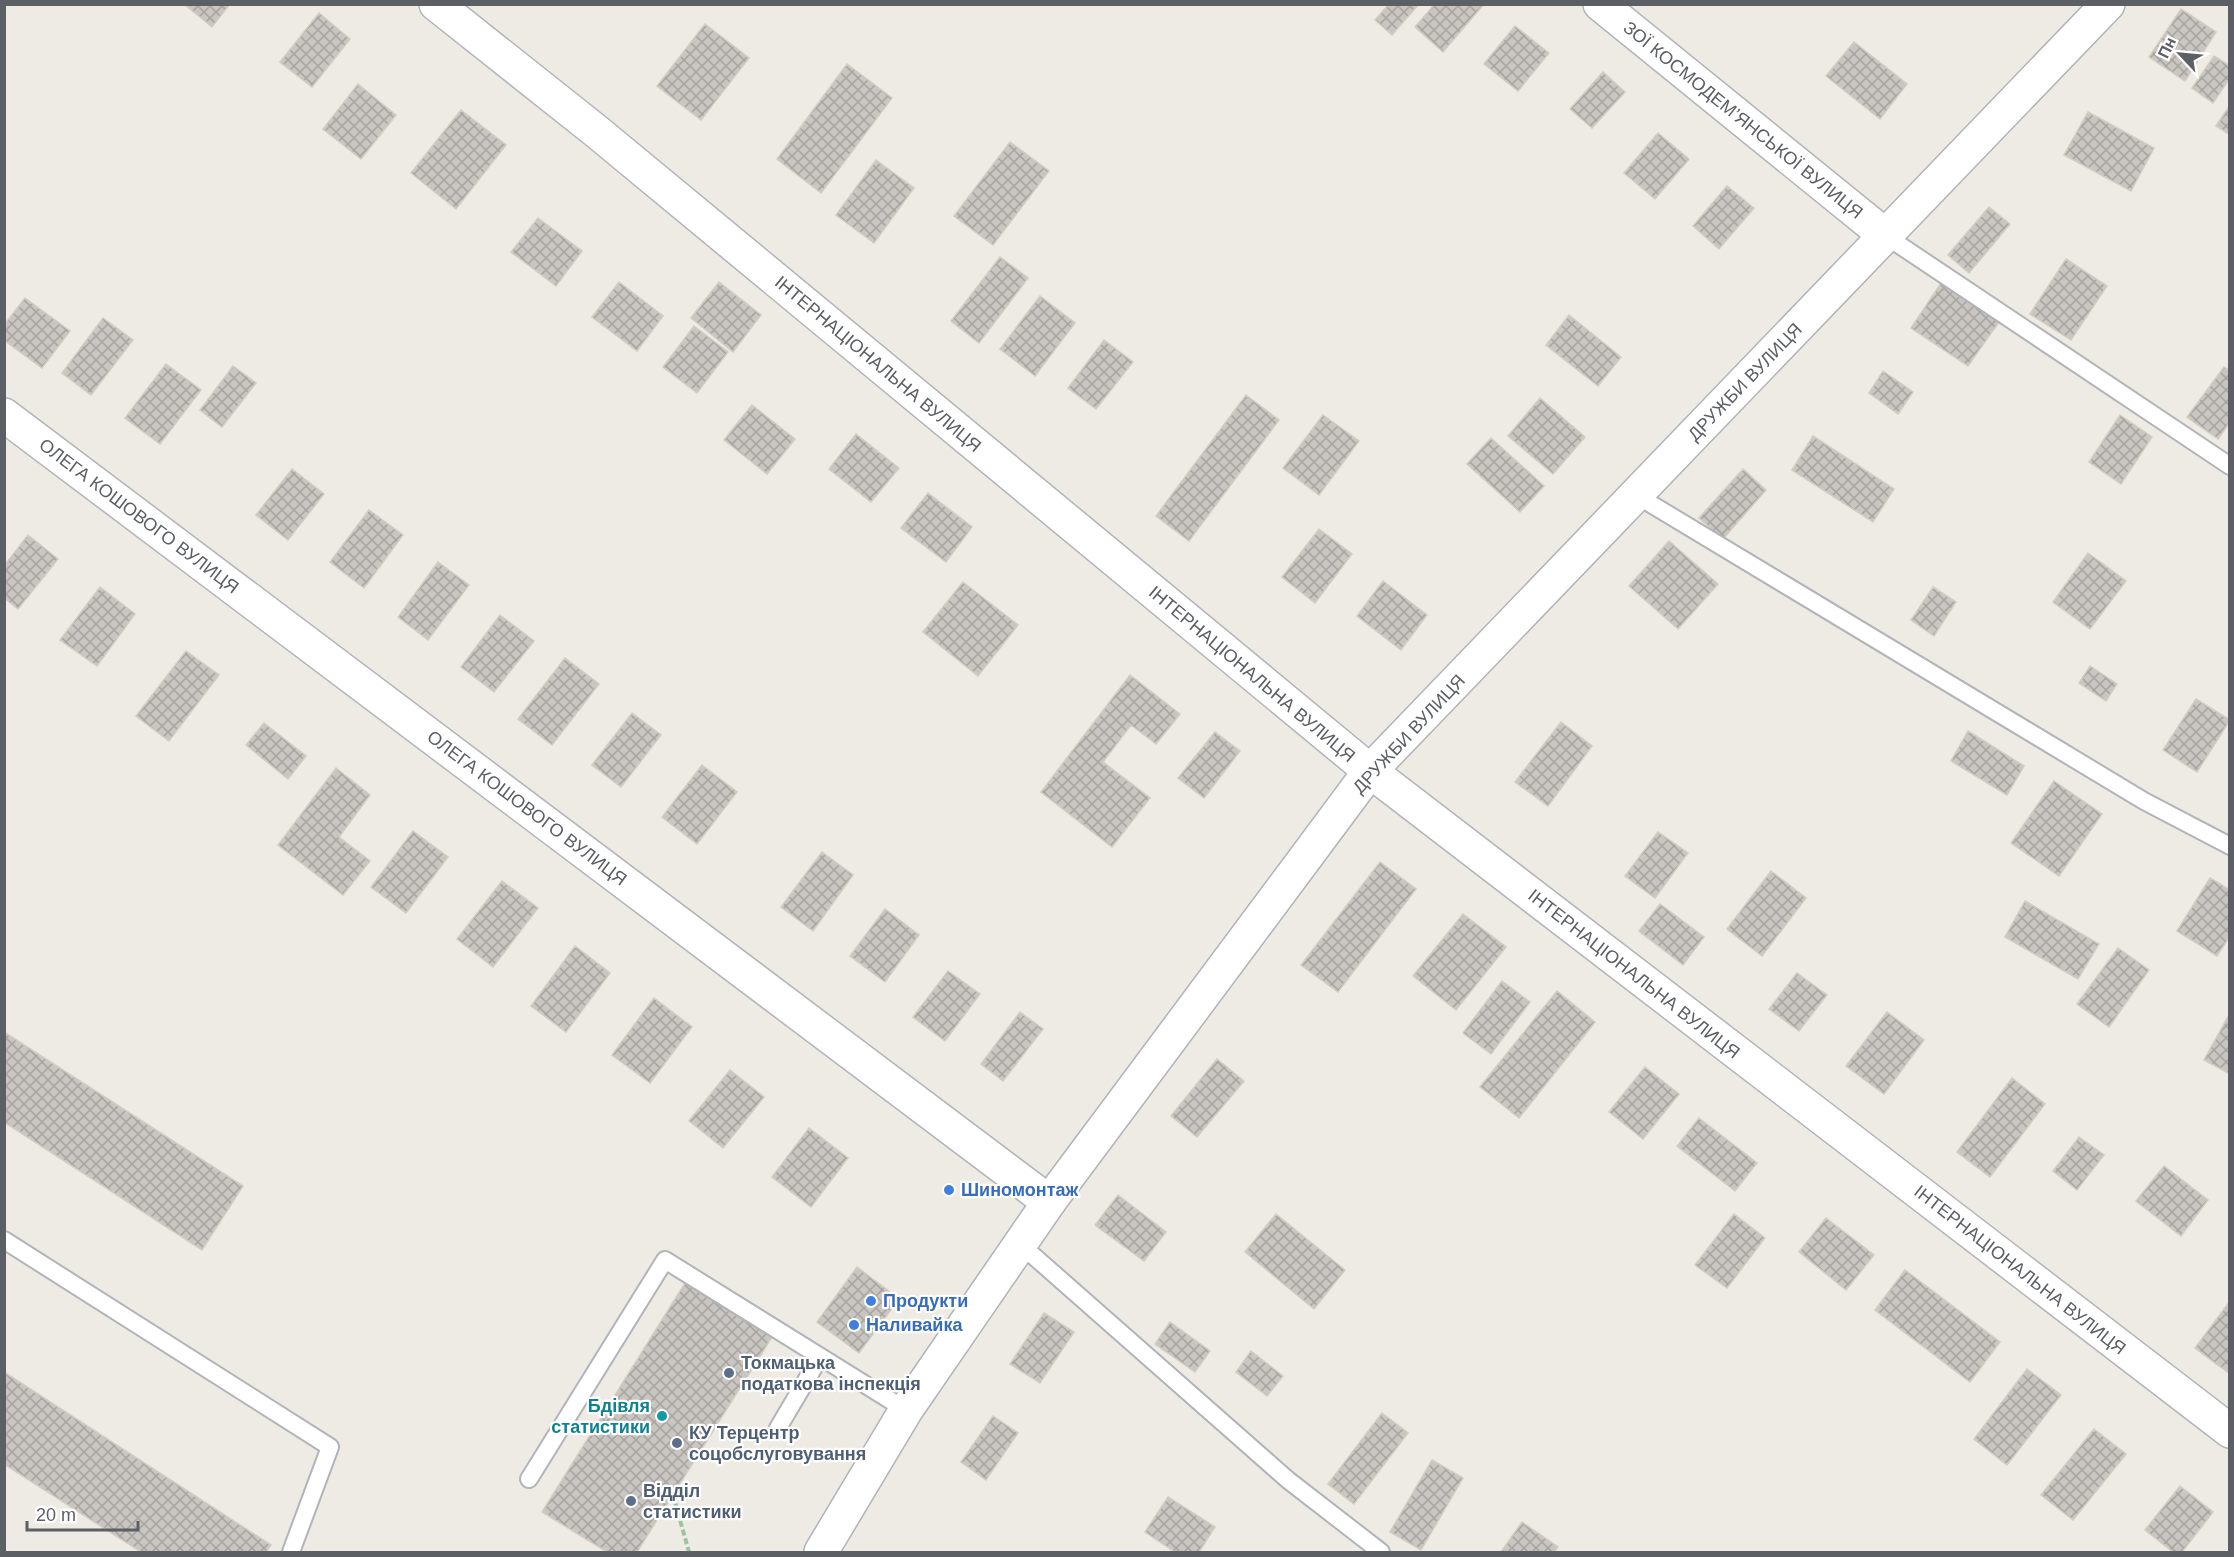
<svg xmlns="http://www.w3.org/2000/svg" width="2234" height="1557" font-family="Arial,sans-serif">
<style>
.building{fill:url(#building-cross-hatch);stroke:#d2ccc2;stroke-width:1.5}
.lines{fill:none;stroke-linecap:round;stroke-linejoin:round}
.lane-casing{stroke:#b1b4b8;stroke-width:20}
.street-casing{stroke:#b1b4b8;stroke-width:36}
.secondary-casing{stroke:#b0b3b8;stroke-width:36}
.path{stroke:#9bc4a4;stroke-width:4;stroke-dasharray:6 3;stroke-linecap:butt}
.lane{stroke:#fff;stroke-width:16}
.street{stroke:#fff;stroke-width:33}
.secondary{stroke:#fff;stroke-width:33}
.shop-dot{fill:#3f7fe0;stroke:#fff;stroke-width:2}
.service-dot{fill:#5c6f8a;stroke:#fff;stroke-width:2}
.culture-dot{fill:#0f9aa8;stroke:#fff;stroke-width:2}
.labels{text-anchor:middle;stroke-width:4.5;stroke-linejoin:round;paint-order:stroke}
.street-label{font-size:18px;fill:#5c5f63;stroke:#fff}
.shop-label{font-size:18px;font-weight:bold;fill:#366cbe;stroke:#fff;text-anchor:start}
.service-label{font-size:18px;font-weight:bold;fill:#4e5e75;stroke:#fff;text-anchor:start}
.culture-label{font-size:18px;font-weight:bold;fill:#0d838f;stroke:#fff;text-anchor:end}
</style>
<defs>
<pattern id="building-cross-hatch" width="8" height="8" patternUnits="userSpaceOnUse" patternTransform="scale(1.5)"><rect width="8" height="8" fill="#c9c5c0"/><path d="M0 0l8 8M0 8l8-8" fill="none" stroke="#a6a3a0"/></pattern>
</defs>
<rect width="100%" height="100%" fill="#edebe4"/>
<path class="building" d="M 184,4 L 230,4 L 212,27 Z
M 1389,4 L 1419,4 L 1392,35 L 1375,20 Z
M 1435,4 L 1484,4 L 1443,52 L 1415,27 Z
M 2181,9 L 2216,32 L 2185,81 L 2149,57 Z
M 319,13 L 350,39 L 312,87 L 280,62 Z
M 705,24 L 749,58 L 701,120 L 657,86 Z
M 1515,26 L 1549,53 L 1518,91 L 1484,64 Z
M 1854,42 L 1907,84 L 1880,119 L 1826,76 Z
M 2214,56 L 2230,66 L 2230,78 L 2213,103 L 2192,88 Z
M 847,64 L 892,98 L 821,193 L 777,159 Z
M 1603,72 L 1625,92 L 1592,128 L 1570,109 Z
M 358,84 L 396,115 L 361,159 L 323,129 Z
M 2230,105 L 2230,135 L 2216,126 Z
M 461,110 L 506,145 L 456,209 L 411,173 Z
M 2088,112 L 2154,148 L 2131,191 L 2064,155 Z
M 1658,133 L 1689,159 L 1655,199 L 1624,173 Z
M 1010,142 L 1049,171 L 993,245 L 954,216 Z
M 876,160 L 914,188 L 874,243 L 836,215 Z
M 1727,186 L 1754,208 L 1719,249 L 1693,226 Z
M 1989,207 L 2010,224 L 1969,273 L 1948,255 Z
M 538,218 L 582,251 L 556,286 L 511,252 Z
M 1000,257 L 1028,278 L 979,343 L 951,321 Z
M 2066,259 L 2107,286 L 2071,340 L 2030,314 Z
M 619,282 L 663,316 L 637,351 L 592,317 Z
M 719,282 L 761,315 L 733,352 L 691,318 Z
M 1941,283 L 1999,322 L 1968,366 L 1911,328 Z
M 1040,296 L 1075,323 L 1035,376 L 1000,349 Z
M 25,298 L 70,331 L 42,368 L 4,340 L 4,325 Z
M 1569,315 L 1621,357 L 1598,386 L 1546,345 Z
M 103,318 L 133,340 L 91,395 L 62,373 Z
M 694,326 L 728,352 L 697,393 L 663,367 Z
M 1104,340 L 1133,362 L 1096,409 L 1068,388 Z
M 166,364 L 201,390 L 160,444 L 125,418 Z
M 233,366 L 256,383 L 222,427 L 200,410 Z
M 2224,367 L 2230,371 L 2230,422 L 2218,439 L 2187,417 Z
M 1883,371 L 1913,392 L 1898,414 L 1869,393 Z
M 1246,395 L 1279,420 L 1189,541 L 1156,516 Z
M 1540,398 L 1585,437 L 1553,474 L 1508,436 Z
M 752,405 L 795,439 L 767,474 L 724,440 Z
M 1323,415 L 1359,441 L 1319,495 L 1283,468 Z
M 2120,415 L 2152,437 L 2121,484 L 2089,462 Z
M 856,434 L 899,468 L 871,502 L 829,469 Z
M 1813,436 L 1894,489 L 1873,522 L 1792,470 Z
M 1491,438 L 1544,486 L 1520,512 L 1467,464 Z
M 292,469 L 324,494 L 288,540 L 256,515 Z
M 1743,469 L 1766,490 L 1723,539 L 1699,518 Z
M 928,493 L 972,527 L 946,562 L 901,528 Z
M 369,510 L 403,535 L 364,588 L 330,562 Z
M 1319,529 L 1352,554 L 1315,603 L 1282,577 Z
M 28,535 L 58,559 L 18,609 L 4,598 L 4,566 Z
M 1669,541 L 1718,584 L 1678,629 L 1629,586 Z
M 2088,553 L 2126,581 L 2090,629 L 2053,602 Z
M 438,562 L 469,585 L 428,640 L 398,617 Z
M 1383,581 L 1427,615 L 1401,650 L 1357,616 Z
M 963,582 L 1018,625 L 978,676 L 923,632 Z
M 100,587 L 135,614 L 97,666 L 60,640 Z
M 1933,587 L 1956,602 L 1934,636 L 1911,620 Z
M 500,615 L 534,641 L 494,692 L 461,667 Z
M 186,651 L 219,675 L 169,741 L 136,716 Z
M 565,658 L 599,684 L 552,745 L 518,719 Z
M 2090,666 L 2117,684 L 2106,701 L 2079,683 Z
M 1130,675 L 1180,714 L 1156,744 L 1131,725 L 1103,762 L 1150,798 L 1112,847 L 1041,792 Z
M 2196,699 L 2230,720 L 2197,772 L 2163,750 Z
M 632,713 L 661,735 L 621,787 L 592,765 Z
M 1561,722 L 1592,746 L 1548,806 L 1515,782 Z
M 264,723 L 306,756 L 288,779 L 246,745 Z
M 1968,731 L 2024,766 L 2007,795 L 1951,761 Z
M 1215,732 L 1240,751 L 1204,798 L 1178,778 Z
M 702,765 L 737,792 L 697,844 L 662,817 Z
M 336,768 L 370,795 L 339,837 L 370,861 L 343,895 L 278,845 Z
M 2054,781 L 2102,814 L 2059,876 L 2011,843 Z
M 413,831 L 448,857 L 406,913 L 371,887 Z
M 1658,832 L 1688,853 L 1655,898 L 1625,876 Z
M 822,852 L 853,875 L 813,931 L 781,907 Z
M 1380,862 L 1416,889 L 1338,992 L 1301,965 Z
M 1771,871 L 1806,898 L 1762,956 L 1727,929 Z
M 2210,878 L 2230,890 L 2230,936 L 2217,956 L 2177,931 Z
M 502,881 L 538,908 L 493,967 L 457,939 Z
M 2025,901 L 2099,944 L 2078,979 L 2005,937 Z
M 1660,904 L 1704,937 L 1683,965 L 1639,931 Z
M 885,909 L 919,935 L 885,982 L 850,956 Z
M 1463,914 L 1506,947 L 1456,1010 L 1413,976 Z
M 575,946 L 610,973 L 566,1032 L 531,1006 Z
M 2118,948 L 2149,970 L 2109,1027 L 2077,1004 Z
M 948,971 L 980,994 L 945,1041 L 913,1017 Z
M 1797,973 L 1827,995 L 1799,1031 L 1769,1009 Z
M 1502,981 L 1530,1002 L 1491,1054 L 1463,1033 Z
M 1557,991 L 1595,1022 L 1519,1118 L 1480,1087 Z
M 654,998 L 692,1027 L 650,1083 L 612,1055 Z
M 1020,1012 L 1043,1029 L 1003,1081 L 981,1064 Z
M 1887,1012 L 1924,1040 L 1884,1094 L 1846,1066 Z
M 2230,1013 L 2230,1074 L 2204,1060 Z
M 4,1032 L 243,1186 L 202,1250 L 4,1122 Z
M 1217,1059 L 1244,1081 L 1197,1137 L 1171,1116 Z
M 1645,1067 L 1679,1094 L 1643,1139 L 1609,1112 Z
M 730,1070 L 764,1097 L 723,1148 L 689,1121 Z
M 2012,1078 L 2045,1104 L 1990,1177 L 1957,1152 Z
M 1699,1118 L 1757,1163 L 1735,1191 L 1677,1146 Z
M 809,1128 L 848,1158 L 811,1207 L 772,1177 Z
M 2079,1137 L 2104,1155 L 2077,1190 L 2053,1171 Z
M 2164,1166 L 2208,1200 L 2181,1236 L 2136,1201 Z
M 1118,1195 L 1166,1232 L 1144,1261 L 1095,1225 Z
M 1276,1214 L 1345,1270 L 1314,1309 L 1245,1252 Z
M 1734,1214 L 1765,1238 L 1727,1288 L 1695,1265 Z
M 1826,1218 L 1874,1255 L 1846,1290 L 1799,1252 Z
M 857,1267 L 899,1299 L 859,1353 L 817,1322 Z
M 1905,1270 L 2000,1342 L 1970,1382 L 1875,1310 Z
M 685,1283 L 772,1337 L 637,1552 L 607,1552 L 542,1512 Z
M 2230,1301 L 2230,1374 L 2195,1348 Z
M 1044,1313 L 1074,1332 L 1040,1383 L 1010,1364 Z
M 1170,1322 L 1210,1351 L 1195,1372 L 1155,1344 Z
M 1251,1351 L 1283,1376 L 1267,1396 L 1236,1372 Z
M 2027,1369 L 2061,1395 L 2007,1465 L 1974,1439 Z
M 4,1372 L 271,1545 L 266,1552 L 141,1552 L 4,1464 Z
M 1382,1413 L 1408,1433 L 1354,1504 L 1328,1484 Z
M 993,1416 L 1018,1433 L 986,1480 L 961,1462 Z
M 2094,1429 L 2126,1454 L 2073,1520 L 2041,1495 Z
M 1432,1460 L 1463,1478 L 1421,1550 L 1390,1532 Z
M 2180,1486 L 2213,1512 L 2182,1552 L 2173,1552 L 2145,1530 Z
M 1168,1497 L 1215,1527 L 1199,1552 L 1175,1552 L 1145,1532 Z
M 1522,1522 L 1558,1547 L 1554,1552 L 1501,1552 Z"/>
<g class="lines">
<defs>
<path id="lane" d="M 1886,236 L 2230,466
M 1636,495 L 2144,801 L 2230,846
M 4,1240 L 330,1447 L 291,1552
M 1020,1244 L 1288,1480 L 1381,1552
M 778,1428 L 820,1357
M 529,1479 L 665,1260 L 906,1410"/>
<path id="street" d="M 436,4 L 596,131 L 1370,771 L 2230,1431
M 1600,4 L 1886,236
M 4,415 L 1049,1202"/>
<path id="secondary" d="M 821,1552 L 906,1410 L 1049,1202 L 1370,771 L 2108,4"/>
</defs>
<use href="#lane" class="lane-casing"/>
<use href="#street" class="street-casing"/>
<use href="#secondary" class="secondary-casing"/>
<path class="path" d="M 673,1495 L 689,1552"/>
<use href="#lane" class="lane"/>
<use href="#street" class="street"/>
<use href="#secondary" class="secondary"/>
</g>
<g class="shop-dot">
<circle cx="949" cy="1190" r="6"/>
<circle cx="871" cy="1301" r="6"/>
<circle cx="854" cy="1325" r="6"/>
</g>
<g class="service-dot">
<circle cx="729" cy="1373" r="6"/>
<circle cx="677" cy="1443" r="6"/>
<circle cx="631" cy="1501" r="6"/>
</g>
<circle class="culture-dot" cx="662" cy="1416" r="6"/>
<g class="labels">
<g class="street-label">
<text transform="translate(1743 120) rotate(39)" y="6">ЗОЇ КОСМОДЕМ’ЯНСЬКОЇ ВУЛИЦЯ</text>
<text transform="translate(878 364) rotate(40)" y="6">ІНТЕРНАЦІОНАЛЬНА ВУЛИЦЯ</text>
<text transform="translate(1745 382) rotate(-46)" y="6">ДРУЖБИ ВУЛИЦЯ</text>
<text transform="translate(139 516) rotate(37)" y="6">ОЛЕГА КОШОВОГО ВУЛИЦЯ</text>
<text transform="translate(1252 674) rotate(40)" y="6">ІНТЕРНАЦІОНАЛЬНА ВУЛИЦЯ</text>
<text transform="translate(1409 734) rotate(-47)" y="6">ДРУЖБИ ВУЛИЦЯ</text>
<text transform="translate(527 808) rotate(37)" y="6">ОЛЕГА КОШОВОГО ВУЛИЦЯ</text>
<text transform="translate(1634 974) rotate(38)" y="6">ІНТЕРНАЦІОНАЛЬНА ВУЛИЦЯ</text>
<text transform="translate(2020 1270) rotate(38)" y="6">ІНТЕРНАЦІОНАЛЬНА ВУЛИЦЯ</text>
</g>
<g class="shop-label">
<text x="961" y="1196">Шиномонтаж</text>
<text x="883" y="1307">Продукти</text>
<text x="866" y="1331">Наливайка</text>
</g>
<g class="service-label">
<text x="741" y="1369">Токмацька<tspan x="741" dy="21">податкова інспекція</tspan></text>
<text x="689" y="1439">КУ Терцентр<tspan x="689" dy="21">соцобслуговування</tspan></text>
<text x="643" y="1497">Відділ<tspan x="643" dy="21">статистики</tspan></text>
</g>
<g class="culture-label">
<text x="650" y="1412">Бдівля<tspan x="650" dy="21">статистики</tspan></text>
</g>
</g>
<rect width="2234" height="1557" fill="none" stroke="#5c5f63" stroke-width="12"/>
<g transform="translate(2180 54) rotate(296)" stroke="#ffffff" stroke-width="4.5" paint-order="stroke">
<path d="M0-4.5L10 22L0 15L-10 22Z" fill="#5c5f63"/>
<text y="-9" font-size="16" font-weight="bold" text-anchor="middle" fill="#5c5f63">Пн</text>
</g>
<path d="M27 1521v9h111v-9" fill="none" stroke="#5c5f63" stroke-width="3"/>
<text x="36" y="1521" font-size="18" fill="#5c5f63" stroke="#ffffff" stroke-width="4.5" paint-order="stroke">20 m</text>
</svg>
